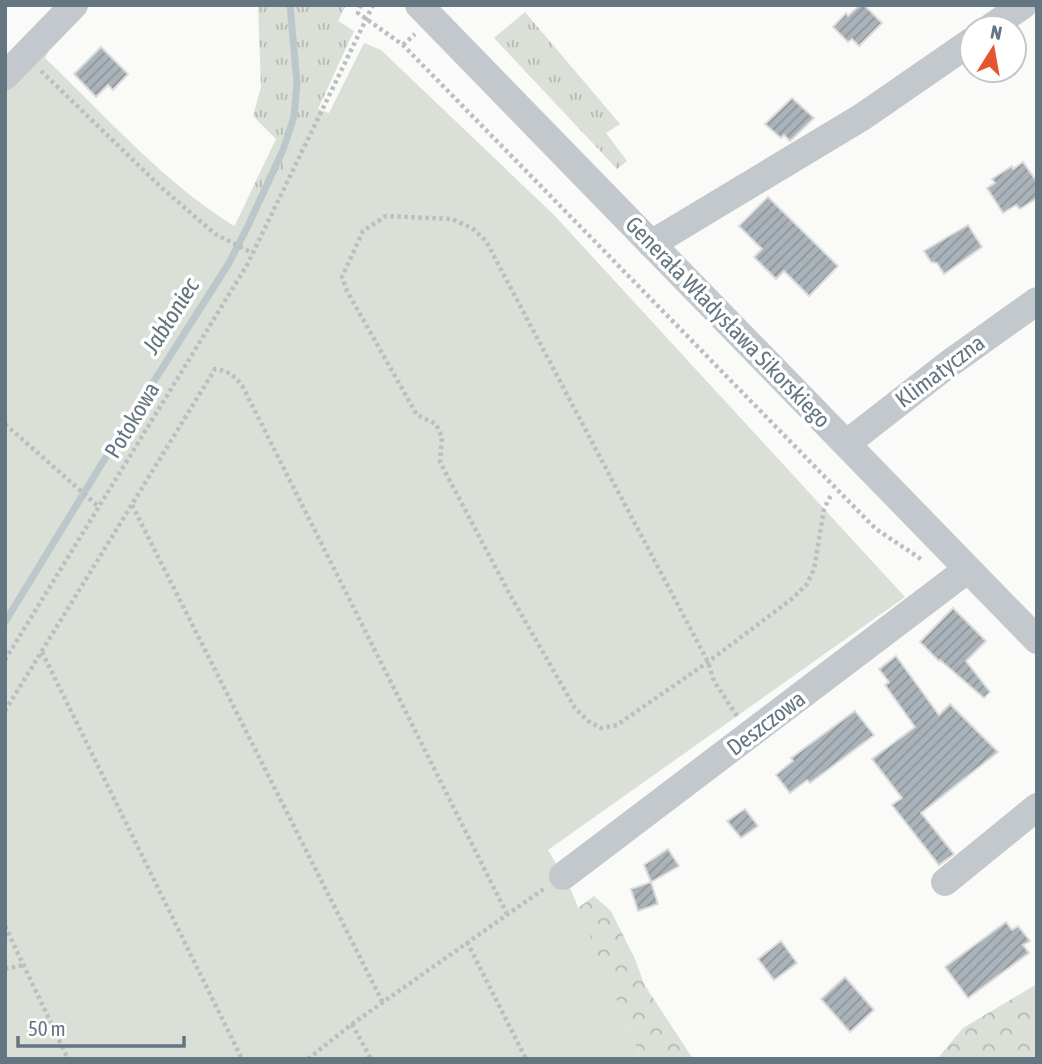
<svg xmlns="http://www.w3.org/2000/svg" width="1042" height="1064" font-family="'Asap Condensed',sans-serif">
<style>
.grass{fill:url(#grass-tufts)}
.forest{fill:url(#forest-crowns)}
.green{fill:#dadfd7}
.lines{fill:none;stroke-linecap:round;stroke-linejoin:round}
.stream{stroke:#bbc7cb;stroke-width:7}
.building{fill:url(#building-hatch);stroke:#dcdcda;stroke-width:2}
.path{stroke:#bbbfc2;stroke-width:4.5;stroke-dasharray:3.5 3.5;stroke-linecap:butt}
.minor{stroke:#c3c8cc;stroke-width:28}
.labels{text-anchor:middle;stroke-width:7;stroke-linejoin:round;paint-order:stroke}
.street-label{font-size:23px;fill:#657683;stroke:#fff}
.water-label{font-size:24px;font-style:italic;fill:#60757c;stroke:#fff}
</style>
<defs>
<pattern id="grass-tufts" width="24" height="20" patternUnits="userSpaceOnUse" patternTransform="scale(1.75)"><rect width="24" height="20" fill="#dadfd7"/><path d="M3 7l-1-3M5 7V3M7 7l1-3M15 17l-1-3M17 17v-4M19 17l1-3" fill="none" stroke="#b4b9b4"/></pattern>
<pattern id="forest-crowns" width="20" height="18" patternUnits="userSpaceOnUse" patternTransform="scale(1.75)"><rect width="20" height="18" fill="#dadfd7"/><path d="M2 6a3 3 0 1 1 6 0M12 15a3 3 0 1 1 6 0" fill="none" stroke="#b4b9b4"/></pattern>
<pattern id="building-hatch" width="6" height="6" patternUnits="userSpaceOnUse" patternTransform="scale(1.75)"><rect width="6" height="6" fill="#aab3b9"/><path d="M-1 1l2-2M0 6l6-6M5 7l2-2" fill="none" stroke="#8e969c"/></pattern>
</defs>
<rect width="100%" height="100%" fill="#fafaf8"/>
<path class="grass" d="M 258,5 L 346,5 L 338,21 L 354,31 L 318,109 L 246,234 L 234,227 L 276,139 L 253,116 L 261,87 Z
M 525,12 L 620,124 L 606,133 L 627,161 L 617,169 L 494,38 Z"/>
<path class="forest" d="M 594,896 L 611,911 L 635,959 L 644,984 L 693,1059 L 641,1059 L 578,908 Z
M 1037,984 L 1037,1059 L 937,1059 L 963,1028 Z"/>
<path class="green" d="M 63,22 L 45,58 C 107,117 171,191 246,233 L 318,109 L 329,113 L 364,43 L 381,50 L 555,216 L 905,597 L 548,850 L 570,888 L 641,1059 L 5,1059 L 5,88 Z"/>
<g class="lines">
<path class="stream" d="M 5,622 L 109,452 L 229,263 L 247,228 L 283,150 L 294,117 L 297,83 L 290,5"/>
</g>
<path class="building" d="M 860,5 L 864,5 L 882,23 L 859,46 L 852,39 L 848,42 L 833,27 L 846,13 L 848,16 Z
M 101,47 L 128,74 L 113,90 L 108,85 L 96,97 L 74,74 Z
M 792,98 L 814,118 L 790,141 L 784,135 L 781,138 L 765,124 Z
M 1023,162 L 1037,182 L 1037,198 L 1020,209 L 1016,205 L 1003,213 L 987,188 L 995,183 L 992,179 L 1012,166 L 1013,169 Z
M 768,197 L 838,266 L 809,296 L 784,271 L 776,279 L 754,257 L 762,249 L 739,226 Z
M 968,225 L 982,247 L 944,274 L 937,263 L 931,262 L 924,251 Z
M 953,608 L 986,641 L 966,661 L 990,692 L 984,698 L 940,660 L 939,661 L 920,642 Z
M 896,656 L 939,715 L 950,704 L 998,752 L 921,813 L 954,854 L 939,865 L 892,805 L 902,798 L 872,759 L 915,727 L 885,685 L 889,682 L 879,669 Z
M 855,711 L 874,735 L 810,783 L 807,780 L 790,793 L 776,775 L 793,761 L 791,758 Z
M 745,809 L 758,826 L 741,838 L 727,821 Z
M 668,849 L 679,866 L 651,882 L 644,865 Z
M 651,882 L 658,904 L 638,911 L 631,889 Z
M 1006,922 L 1012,930 L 1018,926 L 1030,941 L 1023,945 L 1029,953 L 968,998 L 945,967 Z
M 781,941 L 797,963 L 774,980 L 758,959 Z
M 845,977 L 874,1010 L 850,1032 L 821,999 Z"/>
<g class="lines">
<path class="path" d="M 361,5 L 358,13 L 403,45 L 863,516 L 876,529 L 921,559
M 403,45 L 415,34
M 41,71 L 163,189 L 215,234 L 253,253
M 5,424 L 99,507
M 132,505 L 383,1003
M 42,652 L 242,1059
M 5,660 L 247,265 L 373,5
M 5,711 L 215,369 C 229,371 235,376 243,387 L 507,914
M 737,716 L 714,681 L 708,662 L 486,241 L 472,228 L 452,219 L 386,216 L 363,231 L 342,277 L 347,291 L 417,415 L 436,424 L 442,437 L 440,462 L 509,593 L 575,708 L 588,721 L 601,728 L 617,725 L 708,662 L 793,598 L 807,584 L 814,569 L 824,509 L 832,493
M 5,926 L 68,1059
M 467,942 L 526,1059
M 5,969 L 24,965
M 352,1024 L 371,1059
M 308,1059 L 352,1024 L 545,888"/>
<path class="minor" d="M 419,5 L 1037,640
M 990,28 L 1023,5
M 5,76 L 74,5
M 651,244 L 862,117 L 972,41
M 846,444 L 946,366 L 1037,301
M 563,876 L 968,569
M 945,882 L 1037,807"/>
</g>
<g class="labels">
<g class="street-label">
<text transform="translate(728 322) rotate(46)" y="8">Generała Władysława Sikorskiego</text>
<text transform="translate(940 371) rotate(-37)" y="8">Klimatyczna</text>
<text transform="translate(132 420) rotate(-59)" y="8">Potokowa</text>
<text transform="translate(766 723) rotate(-37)" y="8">Deszczowa</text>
</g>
<g class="water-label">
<text transform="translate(171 316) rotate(-58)" y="8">Jabłoniec</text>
</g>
</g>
<rect width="1042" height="1064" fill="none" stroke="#657683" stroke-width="14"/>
<g transform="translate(993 49) rotate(11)"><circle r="33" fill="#ffffff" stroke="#c1c8cd" stroke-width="2"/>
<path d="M0-5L12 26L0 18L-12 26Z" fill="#e4572e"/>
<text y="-10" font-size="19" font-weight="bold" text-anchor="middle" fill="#657683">N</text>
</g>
<path d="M18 1036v10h166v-10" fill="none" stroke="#657683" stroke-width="3.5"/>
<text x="28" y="1036" font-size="21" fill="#657683" stroke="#ffffff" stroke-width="5" paint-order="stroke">50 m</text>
</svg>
